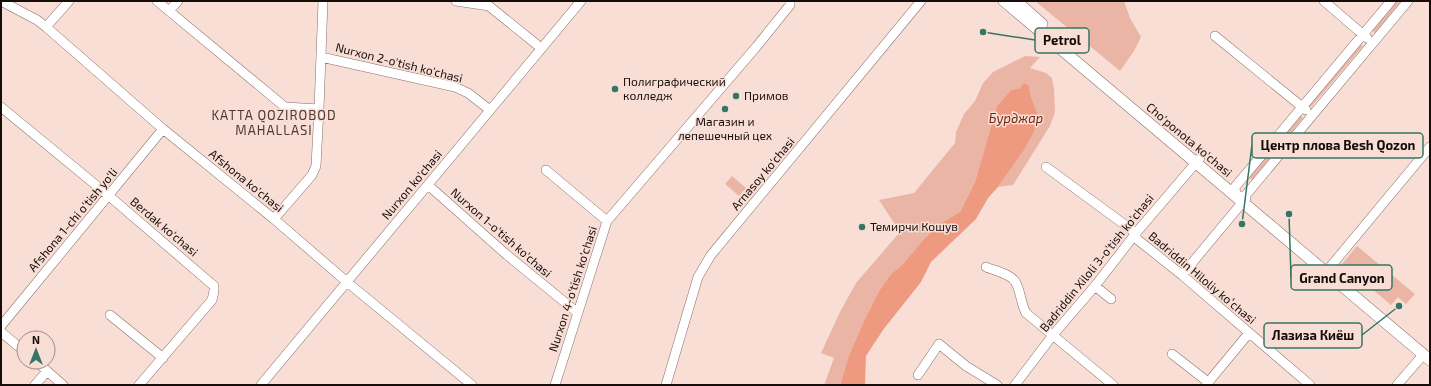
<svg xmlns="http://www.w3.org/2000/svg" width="1431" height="386" font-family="'Exo 2',sans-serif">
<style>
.green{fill:#ebb5a5}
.water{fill:#ed9a81}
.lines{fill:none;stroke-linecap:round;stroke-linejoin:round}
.minor-casing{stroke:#887069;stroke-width:10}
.major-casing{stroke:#887069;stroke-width:12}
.minor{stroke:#fff;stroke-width:9}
.major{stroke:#fff;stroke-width:11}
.poi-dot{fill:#357563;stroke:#f9ded6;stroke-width:1.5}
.labels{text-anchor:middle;stroke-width:3;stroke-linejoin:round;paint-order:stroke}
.street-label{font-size:12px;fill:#160d0b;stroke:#f9ded6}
.poi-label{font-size:12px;fill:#160d0b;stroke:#f9ded6;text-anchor:start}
.neighbourhood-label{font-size:13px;letter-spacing:1px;fill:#4f3a34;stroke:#f9ded6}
.water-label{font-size:13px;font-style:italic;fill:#702811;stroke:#f9ded6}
.leader{fill:none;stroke:#357563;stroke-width:1.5}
.callout-dot{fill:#357563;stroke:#f9ded6;stroke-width:1.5}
.callout{fill:#f9ded6;stroke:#357563;stroke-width:1.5}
.callout-label{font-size:13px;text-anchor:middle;font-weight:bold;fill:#160d0b}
</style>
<rect width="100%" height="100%" fill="#f9ded6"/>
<path class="green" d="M 1035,1 L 1124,1 L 1130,18 L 1141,37 L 1134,51 L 1120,71 Z
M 1397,1 L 1401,1 L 1375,33 L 1372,30 Z
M 1360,44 L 1363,46 L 1311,107 L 1309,105 Z
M 1025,56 L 1040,57 L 1030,68 L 1046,73 L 1052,78 L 1054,89 L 1055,112 L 1050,126 L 1013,185 L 998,187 L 1024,150 L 1032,136 L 1037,112 L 1031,97 L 1029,86 L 1011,90 L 997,106 L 975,182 L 960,212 L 940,224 L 925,238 L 902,265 L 891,274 L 879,291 L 865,319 L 849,355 L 840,385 L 824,385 L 834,358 L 821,353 L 840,312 L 856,283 L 900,232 L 879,200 L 914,193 L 955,143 L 956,132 L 964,114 L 975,101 L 983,83 L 993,72 Z
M 1300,115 L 1303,118 L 1252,180 L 1248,177 Z
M 732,176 L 746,188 L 739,196 L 725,184 Z
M 1357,246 L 1415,294 L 1406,304 L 1398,297 L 1391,305 L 1342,264 Z"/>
<path class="water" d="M 1024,83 L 1029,86 L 1031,97 L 1037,112 L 1037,122 L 1032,136 L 1024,150 L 998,187 L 988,198 L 976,219 L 931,262 L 921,282 L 883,330 L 866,356 L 865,385 L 840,385 L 849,355 L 865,319 L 879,291 L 891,274 L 902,265 L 925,238 L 940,224 L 960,212 L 975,182 L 997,106 L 1011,90 L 1020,88 Z"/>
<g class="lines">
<defs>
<path id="minor" d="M 1,1 L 37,20 L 46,27 L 163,129 L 274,219 L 347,282 L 472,385
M 157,1 L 285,107 L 319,109
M 456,1 L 489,6 L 541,48
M 1324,1 L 1367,38
M 1391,1 L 1235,187 L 1236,196 L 1245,196 L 1408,1
M 169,11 L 178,1
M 46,27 L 69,1
M 1215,36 L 1306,110
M 321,57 L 455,87 L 468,93 L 490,110
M 1,107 L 108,195 L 214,286 L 214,291 L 212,300 L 139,385
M 1046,167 L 1136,233
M 546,170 L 607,221
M 428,185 L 507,255 L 578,313
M 274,219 L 312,175 L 316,166 L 319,109 L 323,1
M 1133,236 L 1182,275 L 1310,385
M 986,267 C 995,271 1012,274 1016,283 C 1021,293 1021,304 1026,313 L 1113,385
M 1326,272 L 1430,147
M 1182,275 L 1246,198
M 1095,286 L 1111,299
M 110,315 L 163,358
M 1,326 L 163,129
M 1,332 L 24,351
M 1172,354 L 1208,382
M 37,362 L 63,385
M 918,375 L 939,344 L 966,366 L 997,385
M 35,385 L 47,371
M 261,385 L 581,1
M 555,385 L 607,221 L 757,46 L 790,5 L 790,1
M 666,385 L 698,277 L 711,255 L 921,1
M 1015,385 L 1053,335 L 1095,286 L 1136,233 L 1200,158
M 1206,385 L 1249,333
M 1397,385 L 1423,355"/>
<path id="major" d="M 1004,1 L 1430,360
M 1016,1 L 1042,24"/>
</defs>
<use href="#minor" class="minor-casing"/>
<use href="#major" class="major-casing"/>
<use href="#minor" class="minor"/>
<use href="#major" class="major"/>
</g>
<g class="poi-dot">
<circle cx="615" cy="89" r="4"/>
<circle cx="736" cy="96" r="4"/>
<circle cx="725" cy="109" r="4"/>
<circle cx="862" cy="227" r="4"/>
</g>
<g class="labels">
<g class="street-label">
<text transform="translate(399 63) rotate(14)" y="4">Nurxon 2-o'tish ko'chasi</text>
<text transform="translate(1189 140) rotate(40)" y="4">Cho'ponota ko'chasi</text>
<text transform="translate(763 174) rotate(-50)" y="4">Arnasoy ko'chasi</text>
<text transform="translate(246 181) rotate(39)" y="4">Afshona ko'chasi</text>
<text transform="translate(412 185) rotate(-50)" y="4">Nurxon ko'chasi</text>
<text transform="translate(73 220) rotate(-50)" y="4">Afshona 1-chi o'tish yo'li</text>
<text transform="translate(164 227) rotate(40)" y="4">Berdak ko'chasi</text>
<text transform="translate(501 233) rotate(41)" y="4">Nurxon 1-o'tish ko'chasi</text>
<text transform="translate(1097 263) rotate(-51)" y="4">Badriddin Xiloli 3-o'tish ko'chasi</text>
<text transform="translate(1202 278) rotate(40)" y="4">Badriddin Hiloliy koʻchasi</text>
<text transform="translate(573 289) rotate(-72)" y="4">Nurxon 4-o'tish ko'chasi</text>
</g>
<g class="poi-label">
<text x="623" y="86">Полиграфический<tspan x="623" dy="14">колледж</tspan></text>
<text x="744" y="100">Примов</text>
<text x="725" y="126" text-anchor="middle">Магазин и<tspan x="725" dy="14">лепешечный цех</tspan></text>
<text x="870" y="231">Темирчи Кошув</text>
</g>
<g class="neighbourhood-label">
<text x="274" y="120">KATTA QOZIROBOD<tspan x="274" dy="15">MAHALLASI</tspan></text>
</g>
<g class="water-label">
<text x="1016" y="123">Бурджар</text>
</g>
</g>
<path class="leader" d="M983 32L1035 40M1242 224L1252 145M1289 214L1291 278M1399 306L1362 335"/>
<g class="callout-dot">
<circle cx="983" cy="32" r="4"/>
<circle cx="1242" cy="224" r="4"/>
<circle cx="1289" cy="214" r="4"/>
<circle cx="1399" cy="306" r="4"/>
</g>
<g class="callout">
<rect x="1035" y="28" width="54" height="25" rx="4"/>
<rect x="1252" y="133" width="171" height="25" rx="4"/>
<rect x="1291" y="265" width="101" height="25" rx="4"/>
<rect x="1264" y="323" width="98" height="25" rx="4"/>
</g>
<g class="callout-label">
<text x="1062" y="45">Petrol</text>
<text x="1338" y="150">Центр плова Besh Qozon</text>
<text x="1342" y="283">Grand Canyon</text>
<text x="1313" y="340">Лазиза Киёш</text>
</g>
<rect width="1431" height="386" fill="none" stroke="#160d0b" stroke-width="4"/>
<g transform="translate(36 350)"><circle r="19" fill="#f9ded6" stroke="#9e8a85"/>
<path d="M0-3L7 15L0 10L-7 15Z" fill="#357563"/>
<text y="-6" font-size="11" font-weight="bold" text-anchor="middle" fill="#160d0b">N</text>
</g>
</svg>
